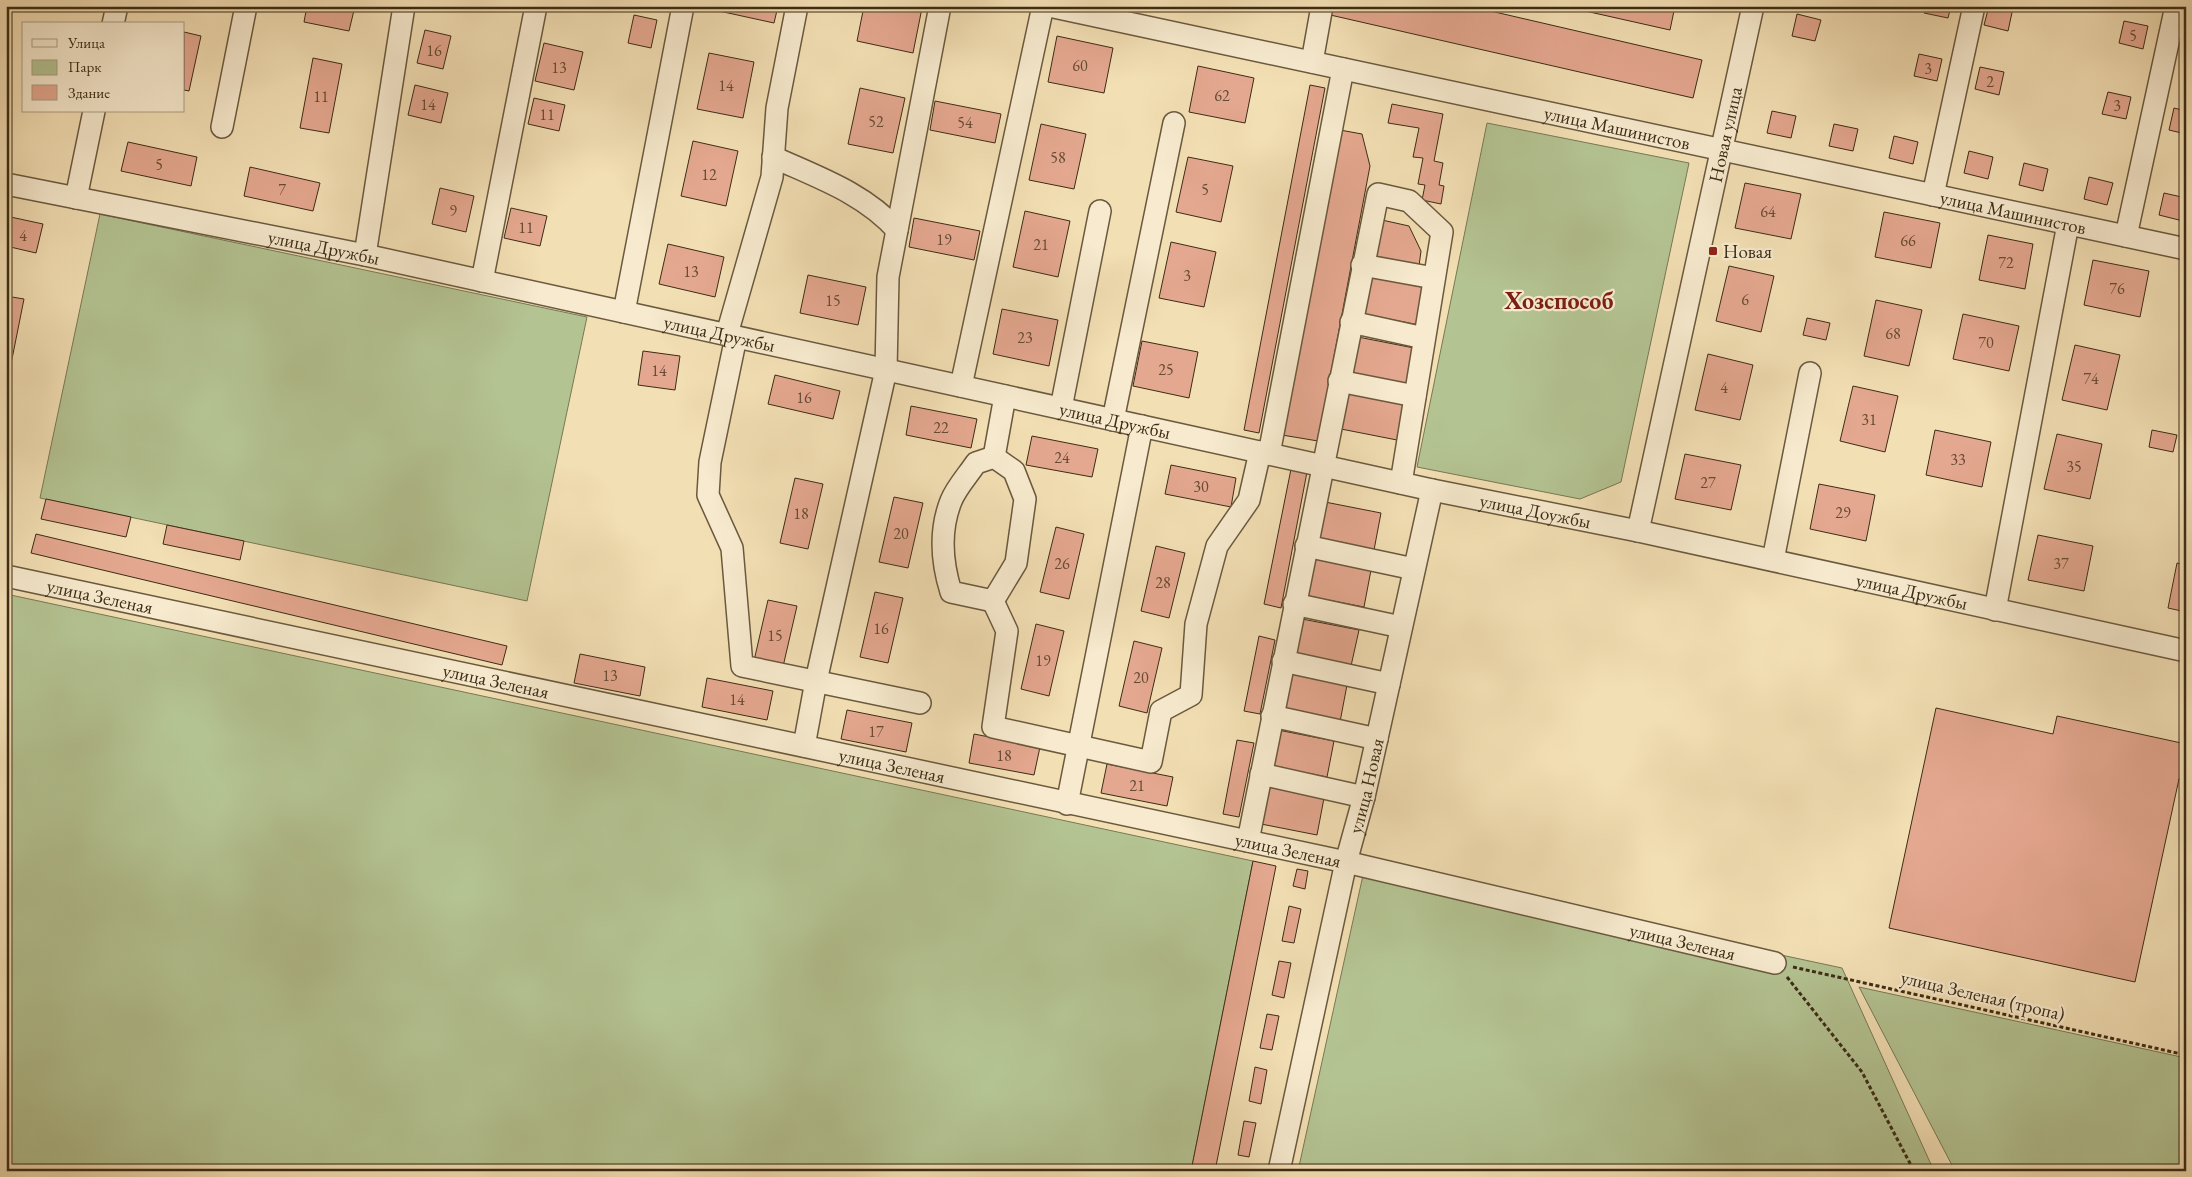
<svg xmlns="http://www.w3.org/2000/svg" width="2192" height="1177" font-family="'EB Garamond',serif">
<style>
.green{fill:#b4c392;stroke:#787854}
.building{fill:#e4a78f;stroke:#3c2c16}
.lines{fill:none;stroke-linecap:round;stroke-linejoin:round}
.minor-casing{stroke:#6a593e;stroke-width:24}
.path{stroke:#3c2c16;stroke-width:3;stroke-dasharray:4 2.5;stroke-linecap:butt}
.minor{stroke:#f7eace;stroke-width:21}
.poi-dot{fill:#8f2418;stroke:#f7eace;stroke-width:2}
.labels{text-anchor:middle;stroke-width:4.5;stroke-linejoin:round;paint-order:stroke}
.number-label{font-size:16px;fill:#664b34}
.street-label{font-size:19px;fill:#3c2c16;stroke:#f7eace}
.poi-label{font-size:19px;fill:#3c2c16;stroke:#f7eace;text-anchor:start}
.district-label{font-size:24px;font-weight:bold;fill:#7a1f14;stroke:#f7eace}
</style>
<rect width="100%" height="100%" fill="#f3dfb4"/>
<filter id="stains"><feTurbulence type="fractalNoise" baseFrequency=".004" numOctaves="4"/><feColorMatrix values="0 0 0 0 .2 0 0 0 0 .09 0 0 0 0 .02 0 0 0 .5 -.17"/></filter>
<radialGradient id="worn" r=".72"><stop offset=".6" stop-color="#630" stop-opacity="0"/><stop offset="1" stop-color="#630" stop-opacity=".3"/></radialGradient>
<path class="green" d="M 1487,123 L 1689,163 L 1621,482 L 1580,499 L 1417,467 Z
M 100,214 L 587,317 L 527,601 L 40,498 Z
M 6,594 L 1253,861 L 1191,1171 L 6,1171 Z
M 1365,866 L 1842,968 L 1934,1171 L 1298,1171 Z
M 1859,987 L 2186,1058 L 2186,1171 L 1955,1171 Z"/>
<path class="building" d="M 307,6 L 355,6 L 349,31 L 304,22 Z
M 720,6 L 778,6 L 774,23 L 719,11 Z
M 864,6 L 922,8 L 913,53 L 857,41 Z
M 1328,6 L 1469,6 L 1702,60 L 1693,98 L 1326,14 Z
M 1563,6 L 1675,6 L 1670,30 Z
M 1926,6 L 1951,6 L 1948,18 L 1924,13 Z
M 1989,6 L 2013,8 L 2008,31 L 1984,25 Z
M 1797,14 L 1821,20 L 1815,41 L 1792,36 Z
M 634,15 L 657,20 L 651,48 L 628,43 Z
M 2124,21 L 2148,26 L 2143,49 L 2119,43 Z
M 425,30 L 451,36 L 443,69 L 417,63 Z
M 184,32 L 201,36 L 189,91 L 184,90 Z
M 1057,36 L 1113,48 L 1104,93 L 1048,82 Z
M 544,43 L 583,52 L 574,90 L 535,81 Z
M 709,53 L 754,62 L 743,118 L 697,109 Z
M 1919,54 L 1942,59 L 1937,81 L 1914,76 Z
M 313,58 L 342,64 L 329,133 L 300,128 Z
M 1198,66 L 1254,78 L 1245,123 L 1189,112 Z
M 1980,67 L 2004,72 L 1999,95 L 1975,89 Z
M 415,85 L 448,93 L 441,123 L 408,115 Z
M 1310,85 L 1325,88 L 1259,433 L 1244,430 Z
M 860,88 L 905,98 L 893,153 L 848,144 Z
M 2108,92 L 2131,97 L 2126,119 L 2102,114 Z
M 534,98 L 565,105 L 559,131 L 528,124 Z
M 935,101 L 1001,114 L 995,143 L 930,130 Z
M 1392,104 L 1443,114 L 1434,161 L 1443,163 L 1439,185 L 1444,186 L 1441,204 L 1422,200 L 1425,185 L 1418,184 L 1423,158 L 1413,157 L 1419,128 L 1388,123 Z
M 2174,108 L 2186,111 L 2186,134 L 2169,130 Z
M 1772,111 L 1796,116 L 1791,138 L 1767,133 Z
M 1041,124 L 1086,134 L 1074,189 L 1029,180 Z
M 1834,124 L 1858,129 L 1853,151 L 1829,146 Z
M 1340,130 L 1362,134 L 1370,166 L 1318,441 L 1282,435 Z
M 1894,136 L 1918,142 L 1913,164 L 1889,158 Z
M 693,141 L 738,151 L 726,206 L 681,196 Z
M 128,142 L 197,157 L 191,186 L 121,171 Z
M 1969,151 L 1993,157 L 1988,179 L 1964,173 Z
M 1188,157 L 1233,166 L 1221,222 L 1176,212 Z
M 2024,163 L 2048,169 L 2043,191 L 2019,185 Z
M 250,167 L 320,183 L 313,211 L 244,196 Z
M 2089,177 L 2113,183 L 2107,205 L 2084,199 Z
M 1745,183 L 1801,194 L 1791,239 L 1735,228 Z
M 440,188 L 474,196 L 466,232 L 432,224 Z
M 2164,193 L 2186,198 L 2183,221 L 2159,215 Z
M 511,208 L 547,216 L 540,246 L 504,238 Z
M 1025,211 L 1070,221 L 1058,277 L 1013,267 Z
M 1884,212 L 1940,223 L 1931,268 L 1875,257 Z
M 6,216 L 43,224 L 36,253 L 6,246 Z
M 914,218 L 980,231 L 974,260 L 909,247 Z
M 1382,220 L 1409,226 L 1421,251 L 1419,266 L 1375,256 Z
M 1988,235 L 2033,244 L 2025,289 L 1979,280 Z
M 1171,242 L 1216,252 L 1204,307 L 1159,298 Z
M 668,244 L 724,257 L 715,297 L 659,284 Z
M 2093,260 L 2149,271 L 2140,317 L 2084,305 Z
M 1729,266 L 1774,276 L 1761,332 L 1716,321 Z
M 808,275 L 866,287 L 858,325 L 800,313 Z
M 1370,277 L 1427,288 L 1419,325 L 1363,314 Z
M 6,296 L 24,299 L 10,369 L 6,368 Z
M 1876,300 L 1922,310 L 1909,366 L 1864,356 Z
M 1002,309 L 1058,320 L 1049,366 L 993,354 Z
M 1963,314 L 2019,326 L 2009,371 L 1953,359 Z
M 1807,318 L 1830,323 L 1826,340 L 1803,335 Z
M 1358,337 L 1414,348 L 1407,385 L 1351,374 Z
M 1142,341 L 1198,352 L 1189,398 L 1133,386 Z
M 2075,345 L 2120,355 L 2107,410 L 2062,400 Z
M 643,351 L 680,356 L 675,390 L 638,385 Z
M 1708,354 L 1753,365 L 1740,420 L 1695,410 Z
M 775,375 L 840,391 L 833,419 L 768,404 Z
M 1853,386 L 1898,396 L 1885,452 L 1840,441 Z
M 1348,393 L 1404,403 L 1397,440 L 1341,429 Z
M 911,406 L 977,419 L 971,448 L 906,435 Z
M 1935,430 L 1991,442 L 1982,487 L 1926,475 Z
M 2152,430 L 2177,435 L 2173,452 L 2149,447 Z
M 2057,434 L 2102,444 L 2090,499 L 2044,489 Z
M 1032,436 L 1098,449 L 1092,477 L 1026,465 Z
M 1685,454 L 1741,465 L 1731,510 L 1675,499 Z
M 1171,465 L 1236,478 L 1231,507 L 1165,494 Z
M 1291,469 L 1307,472 L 1281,608 L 1264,604 Z
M 795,478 L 823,484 L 808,549 L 780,543 Z
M 1819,484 L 1875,495 L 1866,541 L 1810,529 Z
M 894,497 L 923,503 L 908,568 L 879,562 Z
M 46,499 L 131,517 L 126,537 L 41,519 Z
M 1325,502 L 1381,513 L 1374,550 L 1318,539 Z
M 167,525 L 244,541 L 240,560 L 163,544 Z
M 1056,527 L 1084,534 L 1069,599 L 1040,592 Z
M 36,534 L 507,646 L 502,665 L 31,553 Z
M 2038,535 L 2093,546 L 2084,591 L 2028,580 Z
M 1156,546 L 1185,553 L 1169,618 L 1141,611 Z
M 1315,559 L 1371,570 L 1364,607 L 1307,596 Z
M 2177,563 L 2186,565 L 2186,612 L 2168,608 Z
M 875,592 L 903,598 L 888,663 L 860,657 Z
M 768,600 L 797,606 L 782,671 L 753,665 Z
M 1302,619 L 1359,630 L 1351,666 L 1295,655 Z
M 1036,624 L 1064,631 L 1049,696 L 1021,689 Z
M 1259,636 L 1275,640 L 1260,714 L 1244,711 Z
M 1134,641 L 1162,648 L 1147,713 L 1119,706 Z
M 580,654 L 645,667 L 640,696 L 574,683 Z
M 1291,674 L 1347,685 L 1340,722 L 1284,711 Z
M 707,678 L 773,691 L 767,720 L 702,707 Z
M 1936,708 L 2053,734 L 2057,716 L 2186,744 L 2186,780 L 2179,779 L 2135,982 L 1889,928 Z
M 847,710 L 912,723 L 906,752 L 841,739 Z
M 1278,730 L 1334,741 L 1327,777 L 1271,766 Z
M 974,734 L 1040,747 L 1034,775 L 969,763 Z
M 1237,740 L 1254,743 L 1239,817 L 1223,814 Z
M 1107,764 L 1173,777 L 1167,806 L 1101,793 Z
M 1268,787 L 1324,798 L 1317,835 L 1261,824 Z
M 1253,861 L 1276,866 L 1215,1171 L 1191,1171 Z
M 1297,869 L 1308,871 L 1305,889 L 1293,886 Z
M 1289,906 L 1301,909 L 1294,943 L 1282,941 Z
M 1279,961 L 1291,963 L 1284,998 L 1272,995 Z
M 1267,1014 L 1279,1016 L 1272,1050 L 1260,1048 Z
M 1255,1067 L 1267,1070 L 1261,1104 L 1249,1101 Z
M 1244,1121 L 1256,1123 L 1249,1157 L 1238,1155 Z"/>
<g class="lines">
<defs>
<g id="minor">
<path id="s1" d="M 1049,6 L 2186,249"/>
<path d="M 113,24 L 117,6"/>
<path d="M 1312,62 L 1322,6"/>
<path d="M 222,127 L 246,6"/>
<path d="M 773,157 C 817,177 864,193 897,230"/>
<path id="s2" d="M 6,184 L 365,255 L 1432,490 L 1638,531 L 2186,651"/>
<path d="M 1933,195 L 1974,6"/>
<path d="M 76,198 L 94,111"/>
<path d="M 2126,236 L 2176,6"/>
<path d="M 365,255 L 404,6"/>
<path d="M 1362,265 L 1434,278"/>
<path d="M 482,281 L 536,6"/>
<path d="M 624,312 L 683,6"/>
<path d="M 1351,322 L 1424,338"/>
<path d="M 727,334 L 772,177 L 777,108 L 797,6"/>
<path d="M 736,337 L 710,462 L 708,495 L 732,548 L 742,666 L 920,703"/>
<path d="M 1339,381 L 1415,396"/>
<path d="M 961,386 L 1043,6"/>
<path d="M 1061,408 L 1100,211"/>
<path d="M 1113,420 L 1174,123"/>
<path d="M 1269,454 L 1343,69"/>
<path d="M 994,457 L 1014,471 L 1025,499 L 1016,563 L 993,601 L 951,592 C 942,563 939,531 951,501 C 956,488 968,475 976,463 Z"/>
<path d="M 994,457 L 1005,396"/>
<path id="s3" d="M 1638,531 L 1753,6"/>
<path d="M 1306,546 L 1414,569"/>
<path d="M 1773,560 L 1810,373"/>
<path id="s4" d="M 6,576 L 1346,862 L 1775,963"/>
<path d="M 993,601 L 1007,631 L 993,727 L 1151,762 L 1161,711 L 1191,695 L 1196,624 L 1217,546 L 1249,500 L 1260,452"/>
<path d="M 1294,604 L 1401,627"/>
<path d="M 1995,610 L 2068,224"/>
<path d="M 1283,661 L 1389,684"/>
<path d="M 1272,716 L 1377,739"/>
<path d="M 804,746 L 816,681 L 886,370 L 888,277 L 940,6"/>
<path d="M 1261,774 L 1364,797"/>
<path d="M 1067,804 L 1142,426"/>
<path d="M 1248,841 L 1378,194 L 1409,201 L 1442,232 L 1401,483"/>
<path id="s5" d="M 1279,1171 L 1346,862 L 1364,797 L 1432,490"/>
</g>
</defs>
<use href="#minor" class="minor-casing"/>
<path class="path" d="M 1793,967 L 2186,1055
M 1787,977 L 1862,1072 L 1914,1171"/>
<use href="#minor" class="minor"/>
</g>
<rect class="poi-dot" x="1708" y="246" width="10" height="10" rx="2.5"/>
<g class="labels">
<g class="number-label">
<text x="2133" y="41">5</text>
<text x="434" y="56">16</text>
<text x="1080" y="71">60</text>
<text x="559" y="73">13</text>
<text x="1928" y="74">3</text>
<text x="1990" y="87">2</text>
<text x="726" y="91">14</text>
<text x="1222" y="101">62</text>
<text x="321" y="102">11</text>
<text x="428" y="110">14</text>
<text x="2117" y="111">3</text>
<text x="547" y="120">11</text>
<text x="876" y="127">52</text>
<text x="965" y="128">54</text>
<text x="1058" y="163">58</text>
<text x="159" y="170">5</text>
<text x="709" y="180">12</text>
<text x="282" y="195">7</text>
<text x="1205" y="195">5</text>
<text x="453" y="216">9</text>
<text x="1768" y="217">64</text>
<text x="526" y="233">11</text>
<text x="23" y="241">4</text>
<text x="944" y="245">19</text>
<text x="1908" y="246">66</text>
<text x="1041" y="250">21</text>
<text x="2006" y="268">72</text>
<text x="691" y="277">13</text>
<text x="1187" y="281">3</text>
<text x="2117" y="294">76</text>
<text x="1745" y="305">6</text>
<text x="833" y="306">15</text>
<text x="1893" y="339">68</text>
<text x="1025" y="343">23</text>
<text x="1986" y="348">70</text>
<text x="1166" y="375">25</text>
<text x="659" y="376">14</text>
<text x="2091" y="384">74</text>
<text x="1724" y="393">4</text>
<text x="804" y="403">16</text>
<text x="1869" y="425">31</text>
<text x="941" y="433">22</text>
<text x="1062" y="463">24</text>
<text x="1958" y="465">33</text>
<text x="2074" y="472">35</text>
<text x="1708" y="488">27</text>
<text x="1201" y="492">30</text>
<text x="1843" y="518">29</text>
<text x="801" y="519">18</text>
<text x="901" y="539">20</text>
<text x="1062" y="569">26</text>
<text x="2061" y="569">37</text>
<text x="1163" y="588">28</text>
<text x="881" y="634">16</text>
<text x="775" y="641">15</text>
<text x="1043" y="666">19</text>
<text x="610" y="681">13</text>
<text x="1141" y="683">20</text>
<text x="737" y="705">14</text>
<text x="876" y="737">17</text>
<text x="1004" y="761">18</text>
<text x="1137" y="791">21</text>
</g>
<g class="street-label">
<text dy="7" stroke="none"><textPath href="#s1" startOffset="581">улица Машинистов</textPath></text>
<text dy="7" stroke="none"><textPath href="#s3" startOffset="406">Новая улица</textPath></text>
<text dy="7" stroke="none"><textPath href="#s1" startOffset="986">улица Машинистов</textPath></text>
<text dy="7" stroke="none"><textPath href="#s2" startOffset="324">улица Дружбы</textPath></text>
<text dy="7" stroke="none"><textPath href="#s2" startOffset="729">улица Дружбы</textPath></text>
<text dy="7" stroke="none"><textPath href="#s2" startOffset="1134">улица Дружбы</textPath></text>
<text dy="7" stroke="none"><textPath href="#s2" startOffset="1564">улица Доужбы</textPath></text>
<text dy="7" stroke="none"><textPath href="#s2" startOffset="1949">улица Дружбы</textPath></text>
<text dy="7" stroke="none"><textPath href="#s4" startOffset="96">улица Зеленая</textPath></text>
<text dy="7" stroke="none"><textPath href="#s4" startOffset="501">улица Зеленая</textPath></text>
<text dy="7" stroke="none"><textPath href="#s4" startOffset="906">улица Зеленая</textPath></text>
<text dy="7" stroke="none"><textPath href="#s5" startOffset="395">улица Новая</textPath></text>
<text dy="7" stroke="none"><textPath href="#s4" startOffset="1311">улица Зеленая</textPath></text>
<text dy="7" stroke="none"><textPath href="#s4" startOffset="1716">улица Зеленая</textPath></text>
<text transform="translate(1983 995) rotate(13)" y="7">улица Зеленая (тропа)</text>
</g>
<g class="poi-label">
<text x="1723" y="258">Новая</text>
</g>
<g class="district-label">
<text x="1559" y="309">Хозспособ</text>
</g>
</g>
<rect width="2192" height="1177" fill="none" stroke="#f3dfb4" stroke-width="25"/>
<rect x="8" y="8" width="2177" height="1162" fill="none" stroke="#3c2c16" stroke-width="2.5"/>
<rect x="12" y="12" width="2167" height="1152" fill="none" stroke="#3c2c16"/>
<rect x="22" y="22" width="162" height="90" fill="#f7eace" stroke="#ac9e84"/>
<rect x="32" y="39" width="25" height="8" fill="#f7eace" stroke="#ac9e84"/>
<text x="68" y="48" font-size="15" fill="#3c2c16">Улица</text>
<rect x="32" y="60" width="25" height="15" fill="#b4c392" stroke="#ac9e84"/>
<text x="68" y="72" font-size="15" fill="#3c2c16">Парк</text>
<rect x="32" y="85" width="25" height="15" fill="#e4a78f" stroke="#ac9e84"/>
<text x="68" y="98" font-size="15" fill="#3c2c16">Здание</text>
<rect width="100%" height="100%" filter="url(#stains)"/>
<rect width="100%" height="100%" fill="url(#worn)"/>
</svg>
